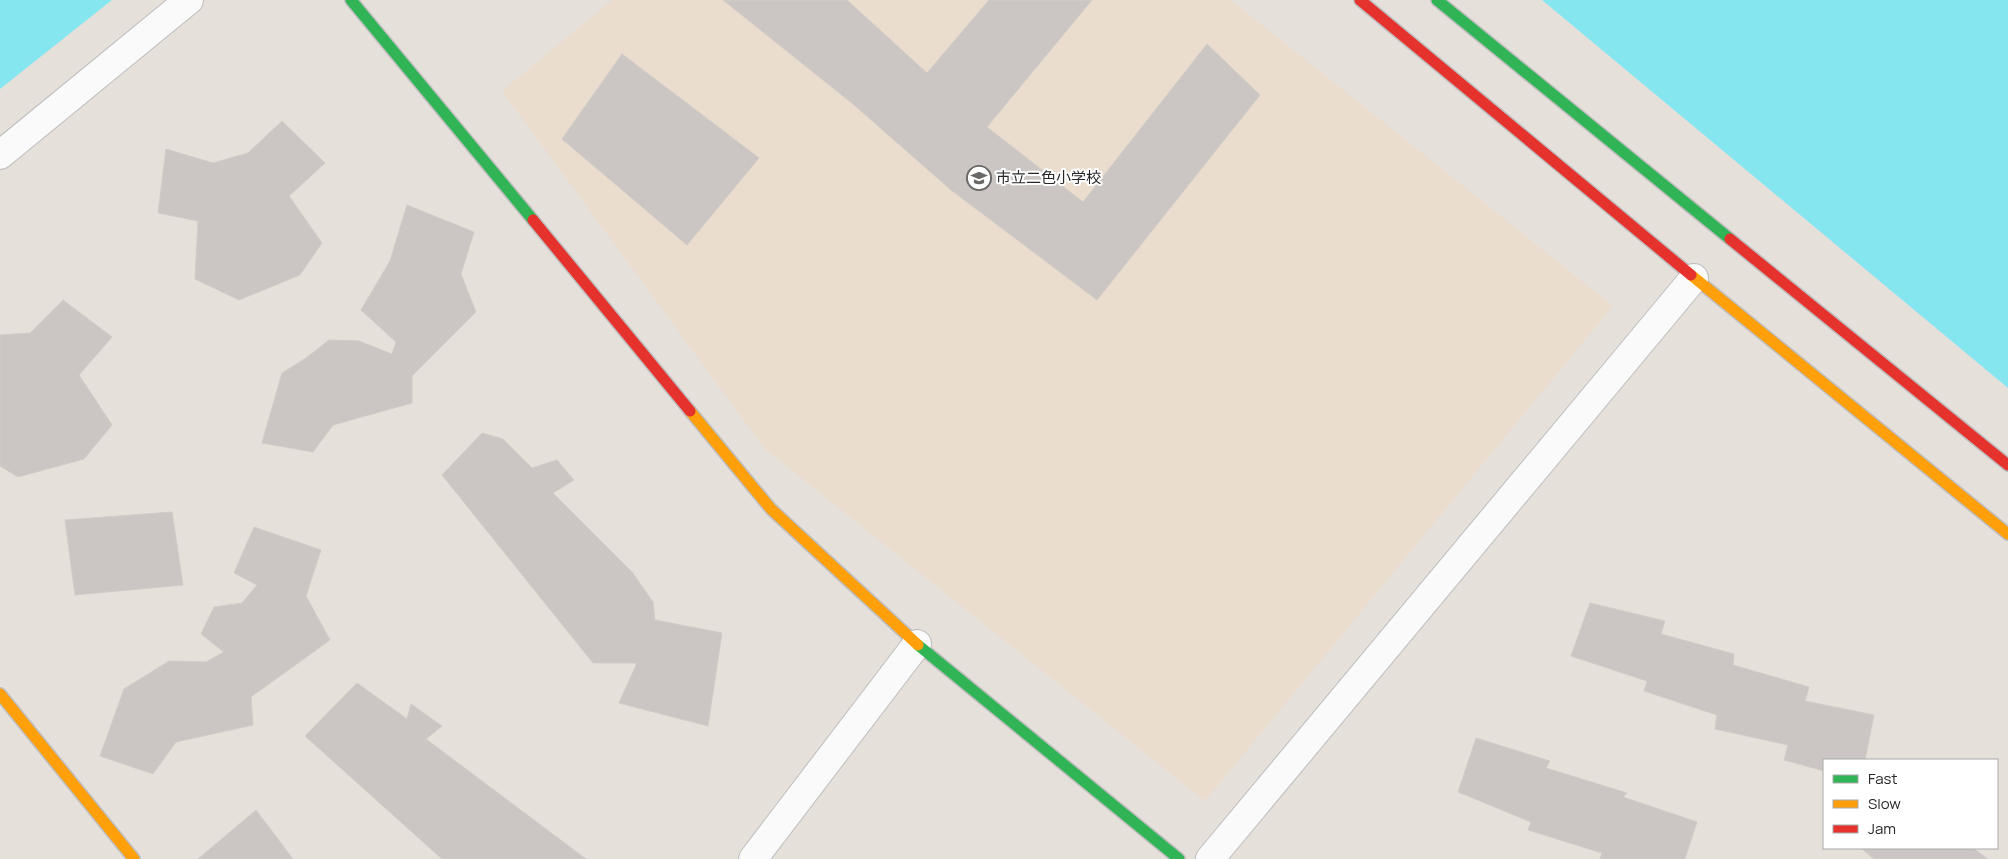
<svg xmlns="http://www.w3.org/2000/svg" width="2008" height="859" font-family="Manrope,'Noto Sans JP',sans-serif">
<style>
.education{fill:#ebddce}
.water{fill:#86e6f0}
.building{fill:#cbc6c3;stroke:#d1ccc7}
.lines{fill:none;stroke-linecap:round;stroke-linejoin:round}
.street-casing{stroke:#bebdbe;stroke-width:30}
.fast-casing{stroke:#bebdbe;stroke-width:14}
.slow-casing{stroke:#bebdbe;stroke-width:14}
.jam-casing{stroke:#bebdbe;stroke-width:14}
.street{stroke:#fbfafa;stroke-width:28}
.fast{stroke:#30b455;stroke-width:11}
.slow{stroke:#ff9f0a;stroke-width:11}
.jam{stroke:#e5322d;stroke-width:11}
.labels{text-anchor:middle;stroke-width:4;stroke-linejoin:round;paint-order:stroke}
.poi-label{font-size:15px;fill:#272727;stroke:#fff;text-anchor:start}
</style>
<rect width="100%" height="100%" fill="#e6e0db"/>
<path class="education" d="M 612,0 L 1231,0 L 1613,306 L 1205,801 L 764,448 L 502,91 Z"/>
<path class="water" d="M 0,0 L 112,0 L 0,89 Z
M 1542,0 L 2008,0 L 2008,388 Z"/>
<path class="building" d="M 723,0 L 847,0 L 927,73 L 989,0 L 1092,0 L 987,127 L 1083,202 L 1207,44 L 1260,95 L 1097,300 L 951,190 L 853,104 Z
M 622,54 L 759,158 L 687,245 L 562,139 Z
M 282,121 L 325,163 L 289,196 L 322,243 L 300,275 L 239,300 L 195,279 L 198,221 L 158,213 L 166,149 L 213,163 L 248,153 Z
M 407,205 L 474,232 L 461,274 L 476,312 L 412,376 L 412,403 L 333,425 L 313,452 L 262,443 L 282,373 L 306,358 L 329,340 L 359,341 L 392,354 L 396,342 L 361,310 L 390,261 Z
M 63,300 L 112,337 L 79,375 L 112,425 L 84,459 L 18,477 L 0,466 L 0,335 L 30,333 Z
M 482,433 L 503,439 L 532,468 L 557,460 L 574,480 L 553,493 L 632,572 L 653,602 L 655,620 L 722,633 L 708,726 L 619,703 L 637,663 L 593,663 L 442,475 Z
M 172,512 L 183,585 L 75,595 L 65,520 Z
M 254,527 L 321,550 L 306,596 L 330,640 L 251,697 L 253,725 L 176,742 L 153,774 L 100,756 L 124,689 L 169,661 L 206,662 L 224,652 L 201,634 L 214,607 L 242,603 L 257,585 L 234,573 Z
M 1590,603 L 1665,621 L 1661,634 L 1734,654 L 1733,665 L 1809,687 L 1805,701 L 1874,715 L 1865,760 L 1824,760 L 1824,771 L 1784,760 L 1788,745 L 1715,729 L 1717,715 L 1644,691 L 1647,681 L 1571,656 Z
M 357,683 L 407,719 L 411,704 L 442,726 L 426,739 L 586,859 L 442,859 L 305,736 Z
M 1476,738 L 1550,761 L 1546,768 L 1627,793 L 1623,797 L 1697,822 L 1685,859 L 1600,859 L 1602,853 L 1528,830 L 1531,822 L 1458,792 Z
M 256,810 L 293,859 L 198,859 Z
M 1861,848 L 1973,848 L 1988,859 L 1874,859 Z"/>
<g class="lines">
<defs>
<path id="street" d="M 0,155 L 189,0
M 753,859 L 917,644
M 1210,859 L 1694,278"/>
<path id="fast" d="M 351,0 L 533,220
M 1437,0 L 1730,239
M 918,645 L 1179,859"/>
<path id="slow" d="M 1691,275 L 2008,534
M 690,411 L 771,509 L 918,645
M 0,694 L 134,859"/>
<path id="jam" d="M 1360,0 L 1691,275
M 533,220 L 690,411
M 1730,239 L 2008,465"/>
</defs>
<use href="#street" class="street-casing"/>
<use href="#fast" class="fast-casing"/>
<use href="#slow" class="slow-casing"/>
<use href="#jam" class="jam-casing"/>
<use href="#street" class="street"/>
<use href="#fast" class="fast"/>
<use href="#slow" class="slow"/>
<use href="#jam" class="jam"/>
</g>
<defs>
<symbol id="school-ring" viewBox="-11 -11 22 22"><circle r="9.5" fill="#fff" stroke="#6a6866" stroke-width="1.5"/><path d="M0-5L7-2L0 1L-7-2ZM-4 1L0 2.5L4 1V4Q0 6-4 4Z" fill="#6a6866"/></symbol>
</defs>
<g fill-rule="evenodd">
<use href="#school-ring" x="965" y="164" width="28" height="28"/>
</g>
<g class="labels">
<g class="poi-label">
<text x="996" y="183">市立二色小学校</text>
</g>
</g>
<rect x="1823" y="759" width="175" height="90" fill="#ffffff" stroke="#a9a9a9"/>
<rect x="1833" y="775" width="25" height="8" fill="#30b455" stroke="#a9a9a9"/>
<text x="1868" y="784" font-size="15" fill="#272727">Fast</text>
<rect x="1833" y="800" width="25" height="8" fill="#ff9f0a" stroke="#a9a9a9"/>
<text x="1868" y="809" font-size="15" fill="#272727">Slow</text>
<rect x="1833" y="825" width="25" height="8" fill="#e5322d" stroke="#a9a9a9"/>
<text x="1868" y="834" font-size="15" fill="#272727">Jam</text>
</svg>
